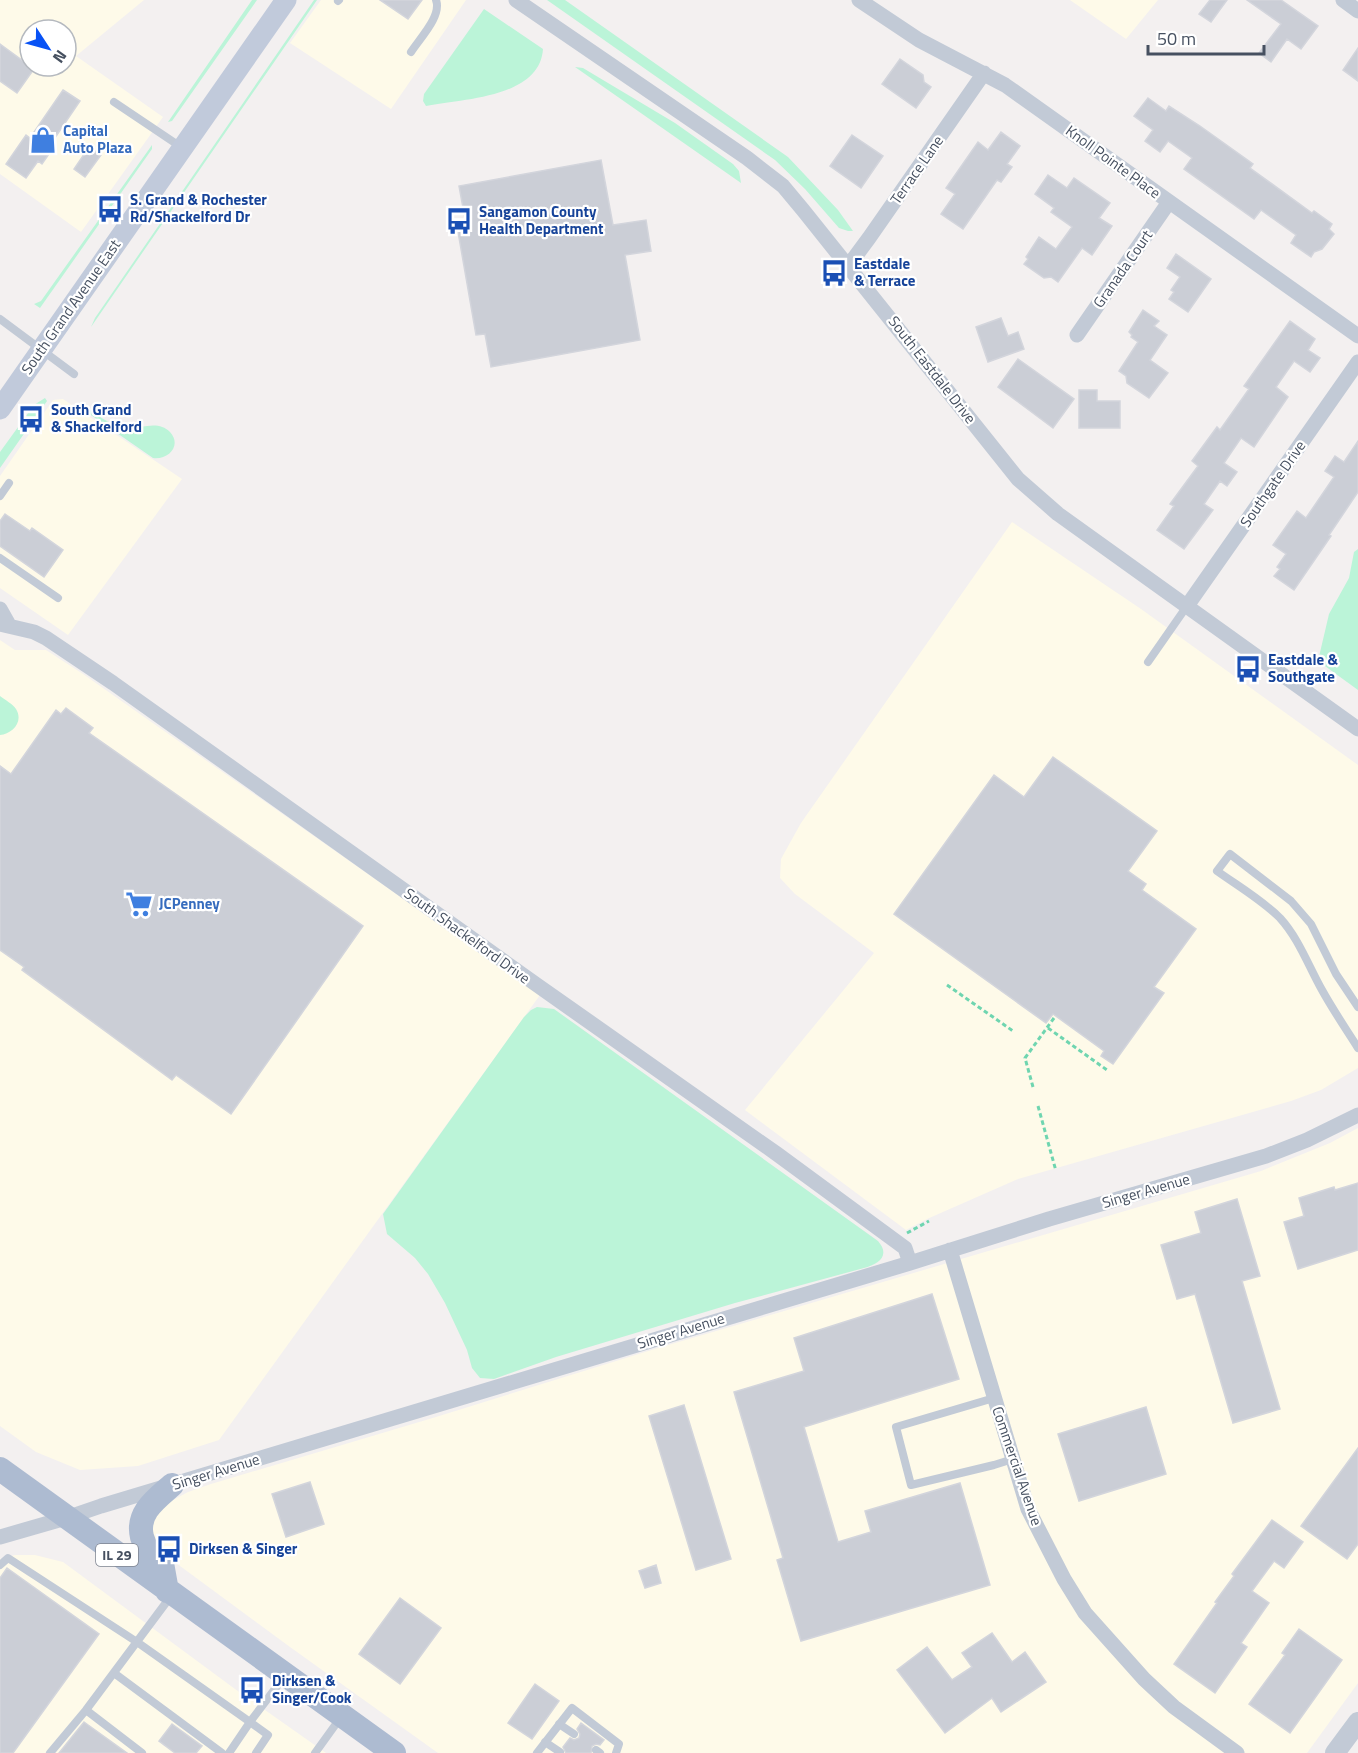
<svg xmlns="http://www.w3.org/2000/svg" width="1358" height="1753" font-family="'Titillium Web',sans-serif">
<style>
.commercial{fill:#fefae9;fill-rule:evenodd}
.green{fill:#bbf4d8}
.building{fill:#cbced6;stroke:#d3d5dc;stroke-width:1.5}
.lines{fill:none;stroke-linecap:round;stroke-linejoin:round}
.path{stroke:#6fd5b0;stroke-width:3;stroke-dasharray:4.5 3;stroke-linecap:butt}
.service{stroke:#c2cad6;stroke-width:8}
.minor{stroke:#c2cad6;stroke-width:15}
.tertiary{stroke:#c2cad6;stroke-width:20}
.secondary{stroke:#c1cadb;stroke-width:21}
.primary{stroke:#adbbd1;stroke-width:24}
.labels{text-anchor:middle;stroke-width:4.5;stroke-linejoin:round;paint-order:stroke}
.shield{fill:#fff;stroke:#7e8490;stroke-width:1.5}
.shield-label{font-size:14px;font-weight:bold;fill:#465060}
.shop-label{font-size:15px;font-weight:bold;fill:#366cbe;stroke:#fff;text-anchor:start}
.street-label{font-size:15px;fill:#465060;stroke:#fff}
.transit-label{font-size:15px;font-weight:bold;fill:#164399;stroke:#fff;text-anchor:start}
</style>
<rect width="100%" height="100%" fill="#f3f0f0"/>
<path class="commercial" d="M 0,0 L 144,0 L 76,56 L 163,117 L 81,232 L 0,174 ZM 30,30 L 66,30 L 66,66 L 30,66 Z
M 321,0 L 466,0 L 391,109 L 290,43 Z
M 1070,0 L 1158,0 L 1126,39 Z
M 63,399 L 182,479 L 68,635 L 0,588 L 0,476 L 53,400 Z
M 1012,522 L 1141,609 L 1358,765 L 1358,1068 L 1321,1090 L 1291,1101 L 1018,1179 L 927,1219 L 906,1230 L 745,1110 L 874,953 L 795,894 L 780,878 L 781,859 L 801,823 Z
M 0,640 L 15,650 L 46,650 L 83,674 L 540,995 L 219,1440 L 138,1466 L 80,1470 L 36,1452 L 0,1426 Z
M 1358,1128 L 1358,1683 L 1307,1753 L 438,1753 L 290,1647 L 157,1549 L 149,1524 L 164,1505 L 188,1492 L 211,1484 L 436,1417 L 658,1348 L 1261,1171 L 1330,1143 Z
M 15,1555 L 35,1555 L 63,1562 L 235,1689 L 326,1753 L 0,1753 L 0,1559 Z"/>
<path class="green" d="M 252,0 L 257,0 L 172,121 L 168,122 Z
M 314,0 L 317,0 L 91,327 L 95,318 Z
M 547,0 L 565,0 L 788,157 L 838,210 L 853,231 L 848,231 L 839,228 L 805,189 L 775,160 Z
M 484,9 L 543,49 C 540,98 462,99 426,106 L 423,101 L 424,94 Z
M 575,67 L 583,68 L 603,80 L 675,123 L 716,152 L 733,164 L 739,171 L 741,183 Z
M 152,145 L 152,149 L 40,308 L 34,304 L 41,301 Z
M 45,398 L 47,401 L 0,468 L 0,452 L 34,405 Z
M 90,410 C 100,418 116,427 129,428 C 142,428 159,420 170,432 C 182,445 169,460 153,458 L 88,413 L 87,411 Z
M 1358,549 L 1358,690 L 1318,661 L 1329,614 L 1349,578 L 1354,552 Z
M 0,696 C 5,700 13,704 16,709 C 24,722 12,734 0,735 Z
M 537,1007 L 554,1009 L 878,1241 C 891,1256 878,1264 864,1268 L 735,1303 L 556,1357 L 494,1379 L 480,1378 L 472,1368 L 467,1350 L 445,1303 L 428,1274 L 415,1258 L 387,1234 L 383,1214 L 524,1017 L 531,1010 Z"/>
<path class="building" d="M 380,0 L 422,0 L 408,19 Z
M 1210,0 L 1227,0 L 1211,22 L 1199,14 Z
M 1247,0 L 1281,0 L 1318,26 L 1301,49 L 1287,39 L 1271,62 L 1259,53 L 1281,24 Z
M 0,44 L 34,69 L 17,93 L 0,81 Z
M 1358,48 L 1358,81 L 1343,70 Z
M 900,59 L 923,75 L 924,82 L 931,87 L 916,108 L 882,84 Z
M 63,90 L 80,101 L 48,148 L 51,151 L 42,164 L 38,161 L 26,178 L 6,164 L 26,135 L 30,138 Z
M 1148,98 L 1166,111 L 1169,106 L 1200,126 L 1253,164 L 1250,168 L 1312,213 L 1314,211 L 1332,224 L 1329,229 L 1334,234 L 1322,249 L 1314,252 L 1311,257 L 1291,243 L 1296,235 L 1261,210 L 1254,219 L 1184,169 L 1192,158 L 1168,141 L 1160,152 L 1145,141 L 1153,130 L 1134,116 Z
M 1001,132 L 1020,146 L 1007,164 L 1012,167 L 1001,182 L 997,180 L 963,229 L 941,214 L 955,194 L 946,188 L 978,142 L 988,150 Z
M 852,135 L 883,156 L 861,188 L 830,166 Z
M 89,147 L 101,155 L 85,177 L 74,169 Z
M 601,160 L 613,225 L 646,220 L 651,251 L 625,255 L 640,340 L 491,367 L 485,334 L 476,335 L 457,226 L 466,224 L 459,186 Z
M 1048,175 L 1067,188 L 1074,178 L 1110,203 L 1099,218 L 1112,226 L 1092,255 L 1082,248 L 1058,282 L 1051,277 L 1044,278 L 1024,264 L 1028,259 L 1026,257 L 1039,237 L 1056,249 L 1072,227 L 1051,212 L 1054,208 L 1035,194 Z
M 1176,254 L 1211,279 L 1188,312 L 1169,299 L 1174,292 L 1171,290 L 1180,277 L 1167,268 Z
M 1143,310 L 1159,321 L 1154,326 L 1167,335 L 1150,360 L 1168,373 L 1149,398 L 1127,383 L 1126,376 L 1119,371 L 1138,342 L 1131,337 L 1132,335 L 1129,332 Z
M 1001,318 L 1008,336 L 1018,332 L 1024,349 L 988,362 L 976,327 Z
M 1290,321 L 1315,339 L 1308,350 L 1320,358 L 1310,372 L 1294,361 L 1276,387 L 1288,397 L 1254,447 L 1241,438 L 1224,463 L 1237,472 L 1227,486 L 1220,481 L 1204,504 L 1213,510 L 1184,549 L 1157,530 L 1174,506 L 1170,504 L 1198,466 L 1192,461 L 1217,427 L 1220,430 L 1249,389 L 1244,386 Z
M 1018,359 L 1074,399 L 1053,428 L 998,387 Z
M 1079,390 L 1097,390 L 1097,401 L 1120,401 L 1120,428 L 1079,428 Z
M 1358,441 L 1358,492 L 1329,535 L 1331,536 L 1294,590 L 1274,576 L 1280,569 L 1277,567 L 1286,554 L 1273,545 L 1297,511 L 1306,518 L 1334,477 L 1325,471 L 1335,456 L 1344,462 Z
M 5,514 L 30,531 L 32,528 L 63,550 L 44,577 L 0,546 L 0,521 Z
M 66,708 L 93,728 L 89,733 L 363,926 L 231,1114 L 176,1075 L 172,1080 L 22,970 L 24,967 L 0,950 L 0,766 L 11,774 L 56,710 L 61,714 Z
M 1053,757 L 1157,831 L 1128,871 L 1146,884 L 1142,890 L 1196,929 L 1154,987 L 1164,993 L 1113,1064 L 1101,1056 L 1104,1051 L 1053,1014 L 1046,1023 L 894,914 L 994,775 L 1024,797 Z
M 1358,1183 L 1358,1250 L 1298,1269 L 1284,1222 L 1304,1216 L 1299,1198 L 1334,1187 L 1335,1190 Z
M 1237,1199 L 1260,1276 L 1242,1281 L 1280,1409 L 1233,1423 L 1195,1294 L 1177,1299 L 1161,1245 L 1201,1233 L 1195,1212 Z
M 932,1294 L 959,1379 L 804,1427 L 838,1542 L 871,1532 L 865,1511 L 960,1483 L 990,1585 L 801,1641 L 777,1560 L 783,1558 L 734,1392 L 804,1371 L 794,1338 Z
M 684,1405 L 731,1559 L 696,1570 L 649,1416 Z
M 1146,1407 L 1166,1474 L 1079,1501 L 1058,1434 Z
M 1358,1448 L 1358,1544 L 1347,1559 L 1301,1526 Z
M 310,1482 L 324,1524 L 286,1537 L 272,1494 Z
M 1272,1520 L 1303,1542 L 1284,1568 L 1274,1561 L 1252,1591 L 1269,1603 L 1241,1643 L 1247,1647 L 1215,1693 L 1174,1664 L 1217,1603 L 1215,1602 L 1234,1576 L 1232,1574 Z
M 656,1565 L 661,1583 L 645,1588 L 639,1571 Z
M 7,1568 L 99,1634 L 13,1753 L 0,1753 L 0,1578 Z
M 400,1598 L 441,1628 L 400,1684 L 359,1654 Z
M 1299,1629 L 1342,1660 L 1290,1733 L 1249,1704 L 1285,1655 L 1282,1653 Z
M 992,1633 L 1012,1662 L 1025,1652 L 1046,1682 L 1001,1712 L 992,1698 L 945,1733 L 897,1670 L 927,1647 L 952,1680 L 972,1667 L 962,1653 Z
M 535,1684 L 559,1701 L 532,1739 L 508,1723 Z
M 84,1722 L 127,1753 L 59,1753 Z
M 581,1723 L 604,1740 L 600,1745 L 596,1744 L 592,1746 L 591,1753 L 566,1753 L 563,1747 L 570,1738 L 574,1740 L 579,1738 L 580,1734 L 577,1729 Z
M 172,1724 L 202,1746 L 196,1753 L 175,1753 L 159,1741 Z"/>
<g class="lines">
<path class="path" d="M 947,985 L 1013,1031
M 1048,1028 L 1107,1070
M 1033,1087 L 1025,1058 L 1054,1018
M 1038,1106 L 1056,1171
M 907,1233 L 929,1221"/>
<path class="service" d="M 338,1 L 339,0
M 411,52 C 420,38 442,16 436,0
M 114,102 L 181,147
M 0,319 L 74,374
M 0,496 L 9,483
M 0,558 L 58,598
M 1148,662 L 1187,606
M 1358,1007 L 1336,974 L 1311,924 L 1291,901 L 1230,854 L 1217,871 C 1238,886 1262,900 1280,918 C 1299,939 1308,965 1322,990 C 1333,1010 1346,1029 1358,1048
M 994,1398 L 896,1427 L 911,1485 L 994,1465 L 1013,1459
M 0,1565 L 8,1558 L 137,1642 L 250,1722 L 229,1753
M 114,1673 L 222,1753
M 86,1710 L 142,1753
M 559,1724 L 574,1734
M 545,1742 L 560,1752
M 596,1750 L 600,1753
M 50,1753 L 86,1710 L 171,1596
M 256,1753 L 268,1735 L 250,1722 L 284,1677
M 315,1753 L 341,1717
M 537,1753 L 572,1708 L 619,1744 L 616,1753"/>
<path class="minor" d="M 516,0 L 747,158 L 783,186 L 803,210 L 1018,479 L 1058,514 L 1358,729
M 859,0 L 919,40 L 1005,85 L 1358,336
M 1343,0 L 1358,11
M 849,265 L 869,238 L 984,73
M 1077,335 L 1169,202
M 1187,606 L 1358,362
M 0,609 L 9,625
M 0,624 L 34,632 L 46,638 L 113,683 L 537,985 L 777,1154 L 905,1248 L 910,1263
M 950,1250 L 1028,1509 L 1064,1579 L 1085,1613 L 1144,1679 L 1174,1707 L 1237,1753
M 0,1537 L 66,1518 L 101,1506 L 910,1263 L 1049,1219 L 1266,1156 L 1307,1140 L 1358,1115"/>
<path class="tertiary" d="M 1335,1753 L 1358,1722"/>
<path class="secondary" d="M 0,409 L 286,0"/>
<path class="primary" d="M 0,1469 L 394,1753
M 167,1591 L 162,1563 C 151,1555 146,1550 142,1537 C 136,1513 156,1499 172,1485"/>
</g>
<defs>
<symbol id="shop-bare" viewBox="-9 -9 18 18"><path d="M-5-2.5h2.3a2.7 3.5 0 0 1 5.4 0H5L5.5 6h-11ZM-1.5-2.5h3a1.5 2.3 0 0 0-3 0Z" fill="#3f7fe0" stroke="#fff" stroke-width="2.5" paint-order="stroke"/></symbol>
<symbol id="bus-bare" viewBox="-9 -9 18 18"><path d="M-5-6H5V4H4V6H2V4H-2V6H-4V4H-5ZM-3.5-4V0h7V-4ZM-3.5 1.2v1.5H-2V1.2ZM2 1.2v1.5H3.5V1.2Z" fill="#1a4fb4" stroke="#fff" stroke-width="2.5" paint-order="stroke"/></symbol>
<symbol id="supermarket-bare" viewBox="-9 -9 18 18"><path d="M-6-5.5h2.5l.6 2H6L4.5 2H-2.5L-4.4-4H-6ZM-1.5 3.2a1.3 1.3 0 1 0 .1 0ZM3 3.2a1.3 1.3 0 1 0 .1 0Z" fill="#3f7fe0" stroke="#fff" stroke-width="2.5" paint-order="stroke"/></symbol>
</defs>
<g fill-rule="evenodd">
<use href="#shop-bare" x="24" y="121" width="38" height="38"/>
<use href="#bus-bare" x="91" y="190" width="38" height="38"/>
<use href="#bus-bare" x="440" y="202" width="38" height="38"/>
<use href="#bus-bare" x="815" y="254" width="38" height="38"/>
<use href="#bus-bare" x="12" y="400" width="38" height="38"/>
<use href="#bus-bare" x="1229" y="650" width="38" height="38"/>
<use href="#supermarket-bare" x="120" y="885" width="38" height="38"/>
<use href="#bus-bare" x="150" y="1530" width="38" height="38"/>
<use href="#bus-bare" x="233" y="1671" width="38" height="38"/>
</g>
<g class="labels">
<rect class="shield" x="96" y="1544" width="42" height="22" rx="4.5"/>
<g class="shield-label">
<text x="117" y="1560">IL 29</text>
</g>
<g class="shop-label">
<text x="63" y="136">Capital<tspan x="63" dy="17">Auto Plaza</tspan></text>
<text x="159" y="909">JCPenney</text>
</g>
<g class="street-label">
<text transform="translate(1113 162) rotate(36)" y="5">Knoll Pointe Place</text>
<text transform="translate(917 170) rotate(-55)" y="5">Terrace Lane</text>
<text transform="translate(1123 269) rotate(-55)" y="5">Granada Court</text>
<text transform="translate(71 307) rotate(-55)" y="5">South Grand Avenue East</text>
<text transform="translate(932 370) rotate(52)" y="5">South Eastdale Drive</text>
<text transform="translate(1273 484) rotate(-55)" y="5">Southgate Drive</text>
<text transform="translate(467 936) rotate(36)" y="5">South Shackelford Drive</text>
<text transform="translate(1146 1191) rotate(-16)" y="5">Singer Avenue</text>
<text transform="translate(681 1331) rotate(-17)" y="5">Singer Avenue</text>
<text transform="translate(1017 1466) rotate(71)" y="5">Commercial Avenue</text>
<text transform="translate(216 1472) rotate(-17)" y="5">Singer Avenue</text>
</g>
<g class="transit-label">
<text x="130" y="205">S. Grand &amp; Rochester<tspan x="130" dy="17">Rd/Shackelford Dr</tspan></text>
<text x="479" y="217">Sangamon County<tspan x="479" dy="17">Health Department</tspan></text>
<text x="854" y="269">Eastdale<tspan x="854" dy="17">&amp; Terrace</tspan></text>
<text x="51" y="415">South Grand<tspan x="51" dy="17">&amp; Shackelford</tspan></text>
<text x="1268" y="665">Eastdale &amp;<tspan x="1268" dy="17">Southgate</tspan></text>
<text x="189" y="1554">Dirksen &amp; Singer</text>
<text x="272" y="1686">Dirksen &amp;<tspan x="272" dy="17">Singer/Cook</tspan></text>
</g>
</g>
<g transform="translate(48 48) rotate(126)"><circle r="28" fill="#ffffff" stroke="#b5b9bf" stroke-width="1.5"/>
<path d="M0-4.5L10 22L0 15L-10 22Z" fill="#0852f5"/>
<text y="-9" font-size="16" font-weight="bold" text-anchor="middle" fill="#465060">N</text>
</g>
<path d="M1148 45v9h116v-9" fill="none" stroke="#465060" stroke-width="3"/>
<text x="1157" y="45" font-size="18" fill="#465060" stroke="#ffffff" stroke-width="4.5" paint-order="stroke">50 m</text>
</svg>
